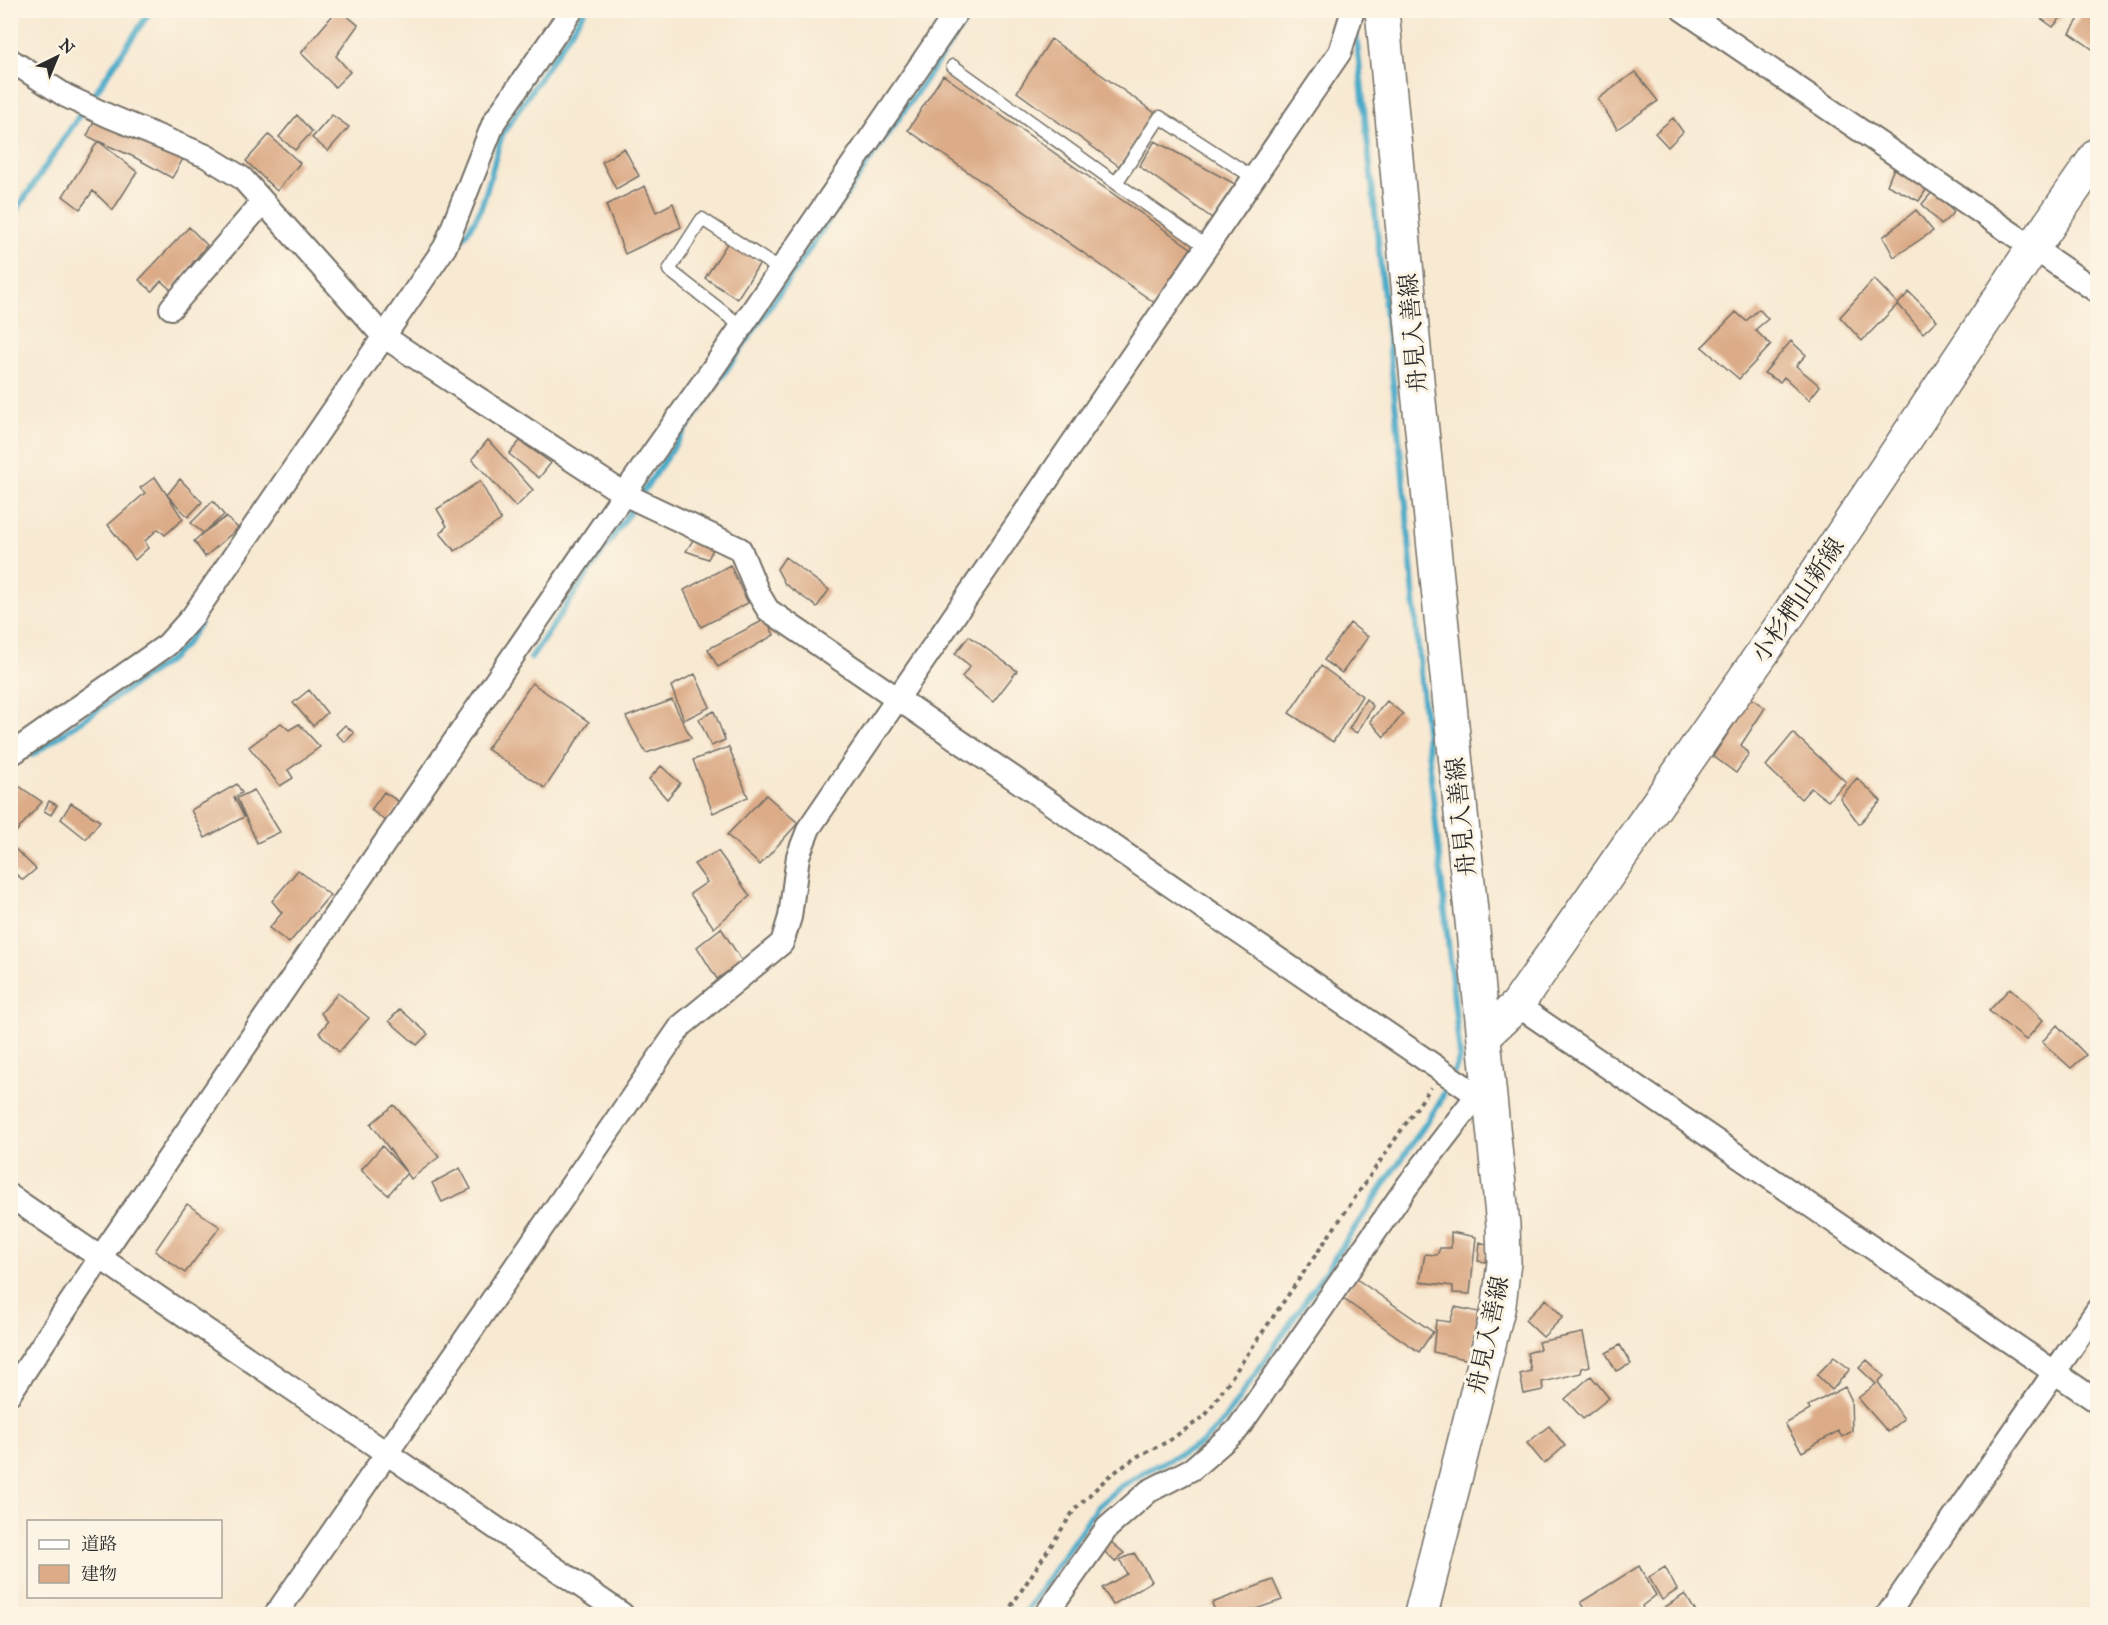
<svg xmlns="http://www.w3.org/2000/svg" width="2108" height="1625" font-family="'IM FELL Great Primer','Noto Serif JP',serif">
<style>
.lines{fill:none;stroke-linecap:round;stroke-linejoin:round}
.stream{stroke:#49aac8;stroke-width:6}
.building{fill:#dcab87}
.lane-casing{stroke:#736e65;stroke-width:15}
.street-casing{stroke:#736e65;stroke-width:26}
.secondary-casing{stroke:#736e65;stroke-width:36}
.path{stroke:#736e65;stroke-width:4;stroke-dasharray:4.5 4.5;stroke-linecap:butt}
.lane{stroke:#fff;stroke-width:12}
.street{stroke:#fff;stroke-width:22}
.secondary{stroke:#fff;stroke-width:33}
.labels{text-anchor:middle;stroke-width:6;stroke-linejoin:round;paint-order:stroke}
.street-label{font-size:24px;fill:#2b2b2b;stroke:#fcf5e5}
</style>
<rect width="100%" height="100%" fill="#fcf5e5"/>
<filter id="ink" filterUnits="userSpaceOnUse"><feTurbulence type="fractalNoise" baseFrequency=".0167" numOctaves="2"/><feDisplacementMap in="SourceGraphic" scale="12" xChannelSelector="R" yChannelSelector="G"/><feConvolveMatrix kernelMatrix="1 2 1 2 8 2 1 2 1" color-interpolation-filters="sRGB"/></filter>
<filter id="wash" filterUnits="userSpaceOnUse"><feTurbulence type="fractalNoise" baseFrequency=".008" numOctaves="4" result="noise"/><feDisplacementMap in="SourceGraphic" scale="24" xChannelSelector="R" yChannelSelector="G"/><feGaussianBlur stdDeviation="1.35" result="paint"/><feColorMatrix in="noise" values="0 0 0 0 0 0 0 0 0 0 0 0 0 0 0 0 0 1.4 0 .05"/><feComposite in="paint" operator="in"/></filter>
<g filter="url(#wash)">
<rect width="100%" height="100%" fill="#f8e9d2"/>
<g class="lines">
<path class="stream" d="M 1356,33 L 1406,505 L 1421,682 L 1460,1057 L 1454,1072
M 89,102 L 151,10
M 10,220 L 83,110
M 454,250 C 462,238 472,227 478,214 C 490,189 493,159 503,133 L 585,10
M 640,496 L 973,10
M 531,658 L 635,504
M 32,755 L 171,659 L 186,644 L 200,623
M 1024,1614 L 1097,1507 L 1120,1487 L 1146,1471 L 1201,1444 L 1223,1422 L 1439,1104 L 1449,1081"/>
</g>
<g id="blocks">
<path class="building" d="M 337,10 L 340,10 L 358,25 L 336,56 L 350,72 L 335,87 L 301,53 Z
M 2033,10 L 2067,10 L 2053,27 L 2032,12 Z
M 2083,12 L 2098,23 L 2098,53 L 2070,33 Z
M 1051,39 L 1155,113 L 1119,166 L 1017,92 Z
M 1635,72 L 1658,101 L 1617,129 L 1598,99 Z
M 943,75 L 1192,249 L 1155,303 L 908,130 Z
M 297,115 L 312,132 L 295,150 L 279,137 Z
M 332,115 L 349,127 L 328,151 L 312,138 Z
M 1673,118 L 1683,132 L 1668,147 L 1655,133 Z
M 95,120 L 184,157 L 172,178 L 134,157 L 98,141 L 137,172 L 113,210 L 93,191 L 80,209 L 63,196 L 98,141 L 87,136 Z
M 269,135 L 300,163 L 277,191 L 246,161 Z
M 1155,141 L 1235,184 L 1212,218 L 1139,166 Z
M 624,148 L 639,176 L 616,189 L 602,162 Z
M 1894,168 L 1929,185 L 1919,201 L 1887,185 Z
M 645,186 L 656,212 L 673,203 L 681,227 L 625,254 L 606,205 Z
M 1934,190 L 1954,212 L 1941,225 L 1922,204 Z
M 1916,210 L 1933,231 L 1894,257 L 1883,237 Z
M 189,227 L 207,245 L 171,290 L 161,281 L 152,291 L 139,280 Z
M 728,242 L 760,263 L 737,299 L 705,278 Z
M 1874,279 L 1898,304 L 1862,341 L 1840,317 Z
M 1909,292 L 1937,320 L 1923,333 L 1898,304 Z
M 1759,309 L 1768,319 L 1755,330 L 1771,345 L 1739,379 L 1702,347 L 1736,312 L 1746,321 Z
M 1791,341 L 1806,355 L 1796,366 L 1820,386 L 1809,400 L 1784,377 L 1780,382 L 1764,373 Z
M 488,440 L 533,490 L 516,507 L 472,459 Z
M 520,441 L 551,463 L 539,478 L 509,454 Z
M 155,477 L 183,519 L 165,535 L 158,529 L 145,541 L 148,548 L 135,560 L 108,525 L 145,493 L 140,488 Z
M 180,479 L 202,502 L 188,517 L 167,495 Z
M 480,481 L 501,520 L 455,551 L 440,533 L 447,526 L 437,509 Z
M 213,501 L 224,515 L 203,533 L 226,517 L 238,528 L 205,557 L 194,541 L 203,533 L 191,523 Z
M 695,537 L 714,547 L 708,559 L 686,551 Z
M 785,557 L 829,590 L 817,607 L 785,584 L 777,569 Z
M 730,565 L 748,603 L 701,627 L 684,590 Z
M 766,619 L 774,635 L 718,667 L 708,649 Z
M 1350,623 L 1368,637 L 1342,673 L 1324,660 Z
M 969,636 L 1017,671 L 993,702 L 962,677 L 970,666 L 955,654 Z
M 1321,666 L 1362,696 L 1333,742 L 1289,713 Z
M 695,674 L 710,707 L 684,720 L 671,686 Z
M 532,683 L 589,722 L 545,788 L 487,749 Z
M 309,690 L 327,713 L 313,726 L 293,703 Z
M 1751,698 L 1765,708 L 1741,745 L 1749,754 L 1736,773 L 1713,756 Z
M 1366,699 L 1373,706 L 1357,733 L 1349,729 Z
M 672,700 L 691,738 L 646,753 L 626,717 Z
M 1387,701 L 1403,714 L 1384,737 L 1370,721 Z
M 714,711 L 725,740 L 711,746 L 699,719 Z
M 281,723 L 289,730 L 299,724 L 320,747 L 288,770 L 293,778 L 280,786 L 249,747 Z
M 345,725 L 354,733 L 345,742 L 336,734 Z
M 1793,733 L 1846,782 L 1828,801 L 1811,788 L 1801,799 L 1766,766 Z
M 729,747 L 748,797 L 713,813 L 693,760 Z
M 661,766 L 680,783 L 667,799 L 649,779 Z
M 1857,778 L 1881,801 L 1859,824 L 1840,798 Z
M 10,780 L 42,802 L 15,833 L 10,829 Z
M 237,784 L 242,793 L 234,797 L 244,817 L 205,838 L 191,810 Z
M 254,790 L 280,832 L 257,843 L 237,798 Z
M 384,792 L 401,803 L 388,822 L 371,810 Z
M 766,795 L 798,823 L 760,865 L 727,835 Z
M 49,801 L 57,805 L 51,815 L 44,811 Z
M 71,803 L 100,821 L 86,839 L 61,819 Z
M 10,844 L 36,869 L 23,880 L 10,869 Z
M 718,851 L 750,896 L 714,928 L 690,894 L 707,882 L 694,864 Z
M 298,870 L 330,895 L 289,943 L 269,928 L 282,913 L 272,901 Z
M 721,928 L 742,961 L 717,979 L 697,947 Z
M 2010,988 L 2043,1020 L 2026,1040 L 1989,1011 Z
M 338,993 L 369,1018 L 339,1052 L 319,1033 L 328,1022 L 321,1013 Z
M 400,1009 L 428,1034 L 417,1045 L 389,1021 Z
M 2057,1025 L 2086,1055 L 2071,1068 L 2042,1042 Z
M 394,1105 L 439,1157 L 411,1179 L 407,1173 L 388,1195 L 361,1170 L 382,1146 L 407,1173 L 371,1124 Z
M 460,1168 L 471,1189 L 442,1202 L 432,1183 Z
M 187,1204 L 220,1227 L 185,1273 L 155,1251 Z
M 1451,1232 L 1476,1237 L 1470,1294 L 1453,1293 L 1453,1286 L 1420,1282 L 1425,1254 L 1437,1255 L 1440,1248 L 1451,1248 Z
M 1480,1242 L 1488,1245 L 1486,1262 L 1478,1261 Z
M 1355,1278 L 1433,1332 L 1419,1352 L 1342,1298 Z
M 1546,1299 L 1563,1317 L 1543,1337 L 1525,1320 Z
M 1455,1307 L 1479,1312 L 1470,1360 L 1433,1352 L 1436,1320 L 1450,1322 Z
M 1583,1333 L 1590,1366 L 1582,1368 L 1581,1373 L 1542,1382 L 1543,1390 L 1524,1394 L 1520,1374 L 1531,1371 L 1527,1353 L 1540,1349 L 1538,1342 Z
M 1620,1345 L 1631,1364 L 1616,1371 L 1606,1353 Z
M 1834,1357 L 1850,1369 L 1832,1390 L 1817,1375 Z
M 1867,1360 L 1884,1376 L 1878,1382 L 1904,1419 L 1888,1432 L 1858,1398 L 1876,1384 L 1859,1368 Z
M 1591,1376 L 1609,1398 L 1583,1419 L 1565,1399 Z
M 1845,1387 L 1851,1399 L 1852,1431 L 1842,1437 L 1838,1431 L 1802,1452 L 1785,1424 L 1810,1410 L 1808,1406 Z
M 1549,1426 L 1565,1446 L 1544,1464 L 1527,1443 Z
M 1110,1541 L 1124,1553 L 1115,1562 L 1103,1550 Z
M 1134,1553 L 1152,1581 L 1113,1605 L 1102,1588 L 1127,1574 L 1120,1560 Z
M 1639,1566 L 1656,1595 L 1642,1606 L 1645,1614 L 1630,1614 L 1628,1612 L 1624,1614 L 1588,1614 L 1581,1602 Z
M 1665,1567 L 1677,1590 L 1662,1600 L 1649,1577 Z
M 1273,1580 L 1282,1600 L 1241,1614 L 1216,1614 L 1212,1603 Z
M 1685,1594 L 1697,1614 L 1666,1614 L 1662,1609 Z"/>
</g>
</g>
<g filter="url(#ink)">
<use href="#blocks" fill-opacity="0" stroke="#736e65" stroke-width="1.5"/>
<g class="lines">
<defs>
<path id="lane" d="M 953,66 L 1116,183
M 1207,247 L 1116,183 L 1160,117 L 1254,178
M 741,326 L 669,270 L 702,219 L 779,269"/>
<path id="street" d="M 1683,10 L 2098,292
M 10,60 L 66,96 L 109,116 L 206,156 L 242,178 L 383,336 L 624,494 L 740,549 L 758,593 L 768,610 L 1477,1095
M 171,308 L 263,202
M 10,755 L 167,645 L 193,616 L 445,247 L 494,122 L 572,10
M 1517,1005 L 2098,1402
M 10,1196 L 622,1614
M 10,1393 L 100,1258 L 624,494 L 714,367 L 958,10
M 276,1614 L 681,1026 L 782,943 L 790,917 L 798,856 L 809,828 L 1340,52 L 1353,10
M 1046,1614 L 1107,1528 L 1149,1491 L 1192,1469 L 1237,1430 L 1408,1185 L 1485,1085
M 1888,1614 L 2098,1309"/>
<path id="secondary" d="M 1382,10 L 1419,401 L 1503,1225 L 1504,1262 L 1499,1305 L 1421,1614
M 1485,1035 L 1517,1005 L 1779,629 L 2033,248 L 2098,154"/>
</defs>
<use href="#lane" class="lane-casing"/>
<use href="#street" class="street-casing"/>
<use href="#secondary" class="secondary-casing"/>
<path class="path" d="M 1006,1614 L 1075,1509 L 1108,1477 L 1138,1456 L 1167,1442 L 1205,1416 L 1431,1087"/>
<use href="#lane" class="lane"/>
<use href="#street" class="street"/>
<use href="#secondary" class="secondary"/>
</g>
</g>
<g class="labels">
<g class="street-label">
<text transform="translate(1413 333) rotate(-95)" y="8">舟見入善線</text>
<text transform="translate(1798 600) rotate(-56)" y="8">小杉椚山新線</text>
<text transform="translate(1461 817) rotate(-96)" y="8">舟見入善線</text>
<text transform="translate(1488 1335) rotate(-78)" y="8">舟見入善線</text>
</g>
</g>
<rect width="2108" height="1625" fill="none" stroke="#fcf5e5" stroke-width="36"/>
<rect x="27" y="1520" width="195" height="78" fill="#fcf5e5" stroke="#a8a49b" stroke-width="1.5"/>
<rect x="39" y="1540" width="30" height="9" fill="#ffffff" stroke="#a8a49b" stroke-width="1.5"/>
<text x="81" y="1550" font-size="18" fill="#2b2b2b">道路</text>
<rect x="39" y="1565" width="30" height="18" fill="#dcab87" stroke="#a8a49b" stroke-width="1.5"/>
<text x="81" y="1580" font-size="18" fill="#2b2b2b">建物</text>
<g transform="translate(57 57) rotate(43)" stroke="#fcf5e5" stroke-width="4.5" paint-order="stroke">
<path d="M0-4.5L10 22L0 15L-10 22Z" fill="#2b2b2b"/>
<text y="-9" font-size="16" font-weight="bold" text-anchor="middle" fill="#2b2b2b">N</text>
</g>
</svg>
